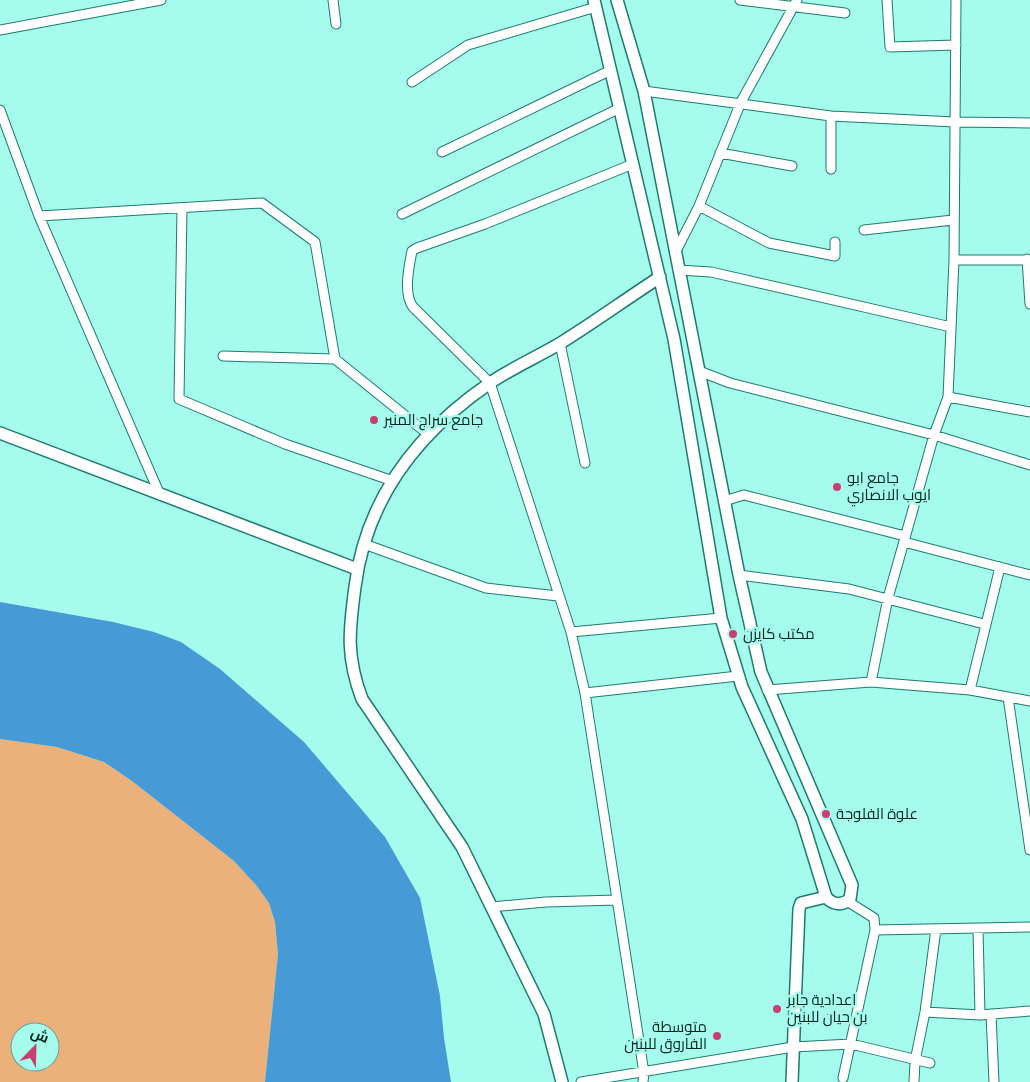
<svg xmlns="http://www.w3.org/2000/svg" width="1030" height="1082" font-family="'PT Sans Narrow',Cairo,sans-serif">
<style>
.green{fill:#ecb07b;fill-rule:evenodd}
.water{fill:#469ad6}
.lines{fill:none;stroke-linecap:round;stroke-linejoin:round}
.minor-casing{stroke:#1d7b6f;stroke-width:11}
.tertiary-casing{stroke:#1d7b6f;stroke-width:14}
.minor{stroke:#fff;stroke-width:9}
.tertiary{stroke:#fff;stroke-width:11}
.poi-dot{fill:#c93d70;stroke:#a5fbec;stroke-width:2}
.labels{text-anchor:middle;stroke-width:5;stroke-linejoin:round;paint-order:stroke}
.poi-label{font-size:15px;fill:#00231e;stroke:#a5fbec;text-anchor:start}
</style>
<rect width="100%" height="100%" fill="#a5fbec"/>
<path class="green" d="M 0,739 L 57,747 L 104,762 L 132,781 L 234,861 L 256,885 L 269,903 L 275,922 L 278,954 L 265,1082 L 0,1082 ZM 20,1032 L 50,1032 L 50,1062 L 20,1062 Z"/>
<path class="water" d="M 0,602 L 113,622 L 154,632 L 181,642 L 220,669 L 304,742 L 385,837 L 420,898 L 440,996 L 444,1038 L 451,1082 L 265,1082 L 278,954 L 275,922 L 269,903 L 256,885 L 234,861 L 132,781 L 104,762 L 57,747 L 0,739 Z"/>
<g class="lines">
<defs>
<path id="minor" d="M 333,0 L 336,24
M 740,0 L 845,13
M 887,0 L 890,47 L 956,45
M 0,30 L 161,0
M 412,82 L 468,45 L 596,7
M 644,91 L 831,116 L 955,122 L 1030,123
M 0,110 L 39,216 L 160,495
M 831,116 L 831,169
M 442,152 L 611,70
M 720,153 L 792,166
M 633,164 L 485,224 L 417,248 L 412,251 C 409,266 403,294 413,307 L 490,383 L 571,632 L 585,693 L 644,1073 L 643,1082
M 699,206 L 769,243 L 835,256 L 835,242
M 182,208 L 179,399 L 285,444 L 393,481
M 402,214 L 620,108
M 39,216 L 262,203 L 315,242 L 335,359
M 864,230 L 953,220
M 675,253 L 699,206 L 741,102 L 797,0
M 1027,259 L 1030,304
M 954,260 L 1030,260
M 678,270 L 711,272 L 951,327
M 560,343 L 585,463
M 223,356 L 335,359 L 428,434
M 699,371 L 730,383 L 934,435 L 1030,465
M 948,397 L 1030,412
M 724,501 L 744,495 L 905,536
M 904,542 L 1030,575
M 364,544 L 486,588 L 558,596
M 739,575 L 849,589 L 984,624
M 571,632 L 721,618
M 871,682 L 888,598 L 934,435 L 948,397 L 954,260 L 956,0
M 767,690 L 871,682 L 970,690 L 1030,701
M 970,690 L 1000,567
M 585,693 L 738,676
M 1008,697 L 1030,850
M 847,901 L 874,918 L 875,930 L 1030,927
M 491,907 L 546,902 L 616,900
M 978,929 L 980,1015
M 925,1012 L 980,1015 L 1030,1011
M 991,1014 L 994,1082
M 843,1078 L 875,930
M 581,1082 L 793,1047 L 851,1044 L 930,1063
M 914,1082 L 915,1061 L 925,1012 L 936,929"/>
<path id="tertiary" d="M 594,0 L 674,339 L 721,618 L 742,687 L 802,819 L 826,897 C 833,905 842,906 850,899 L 852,885 L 761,672 L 739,575 L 644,91 L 617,0
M 0,433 L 357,569
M 562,1082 L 544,1014 L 462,847 L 362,699 C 346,657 349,631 355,587 C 366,498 417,433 490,383 C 512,368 537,357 559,344 C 593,323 626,299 660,277
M 792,1082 L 799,909 L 801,903 L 826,897"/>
</defs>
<use href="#minor" class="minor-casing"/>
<use href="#tertiary" class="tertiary-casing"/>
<use href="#minor" class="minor"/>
<use href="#tertiary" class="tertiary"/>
</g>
<g class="poi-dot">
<circle cx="374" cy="420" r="5"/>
<circle cx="837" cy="487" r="5"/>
<circle cx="733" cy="634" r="5"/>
<circle cx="826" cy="814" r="5"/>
<circle cx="777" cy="1009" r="5"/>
<circle cx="717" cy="1036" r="5"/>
</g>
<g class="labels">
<g class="poi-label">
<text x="384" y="425">جامع سراج المنير</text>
<text x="847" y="483">جامع ابو<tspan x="847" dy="17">ايوب الانصاري</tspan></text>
<text x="743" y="639">مكتب كايزن</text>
<text x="836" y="819">علوة الفلوجة</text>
<text x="787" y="1005">اعدادية جابر<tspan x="787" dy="17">بن حيان للبنين</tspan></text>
<text x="707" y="1032" text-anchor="end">متوسطة<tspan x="707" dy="17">الفاروق للبنين</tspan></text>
</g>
</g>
<g transform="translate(35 1047) rotate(23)"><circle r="24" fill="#a5fbec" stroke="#63a59a"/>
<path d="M0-4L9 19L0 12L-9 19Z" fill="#c93d70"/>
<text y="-8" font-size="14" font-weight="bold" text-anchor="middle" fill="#00231e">ش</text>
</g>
</svg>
